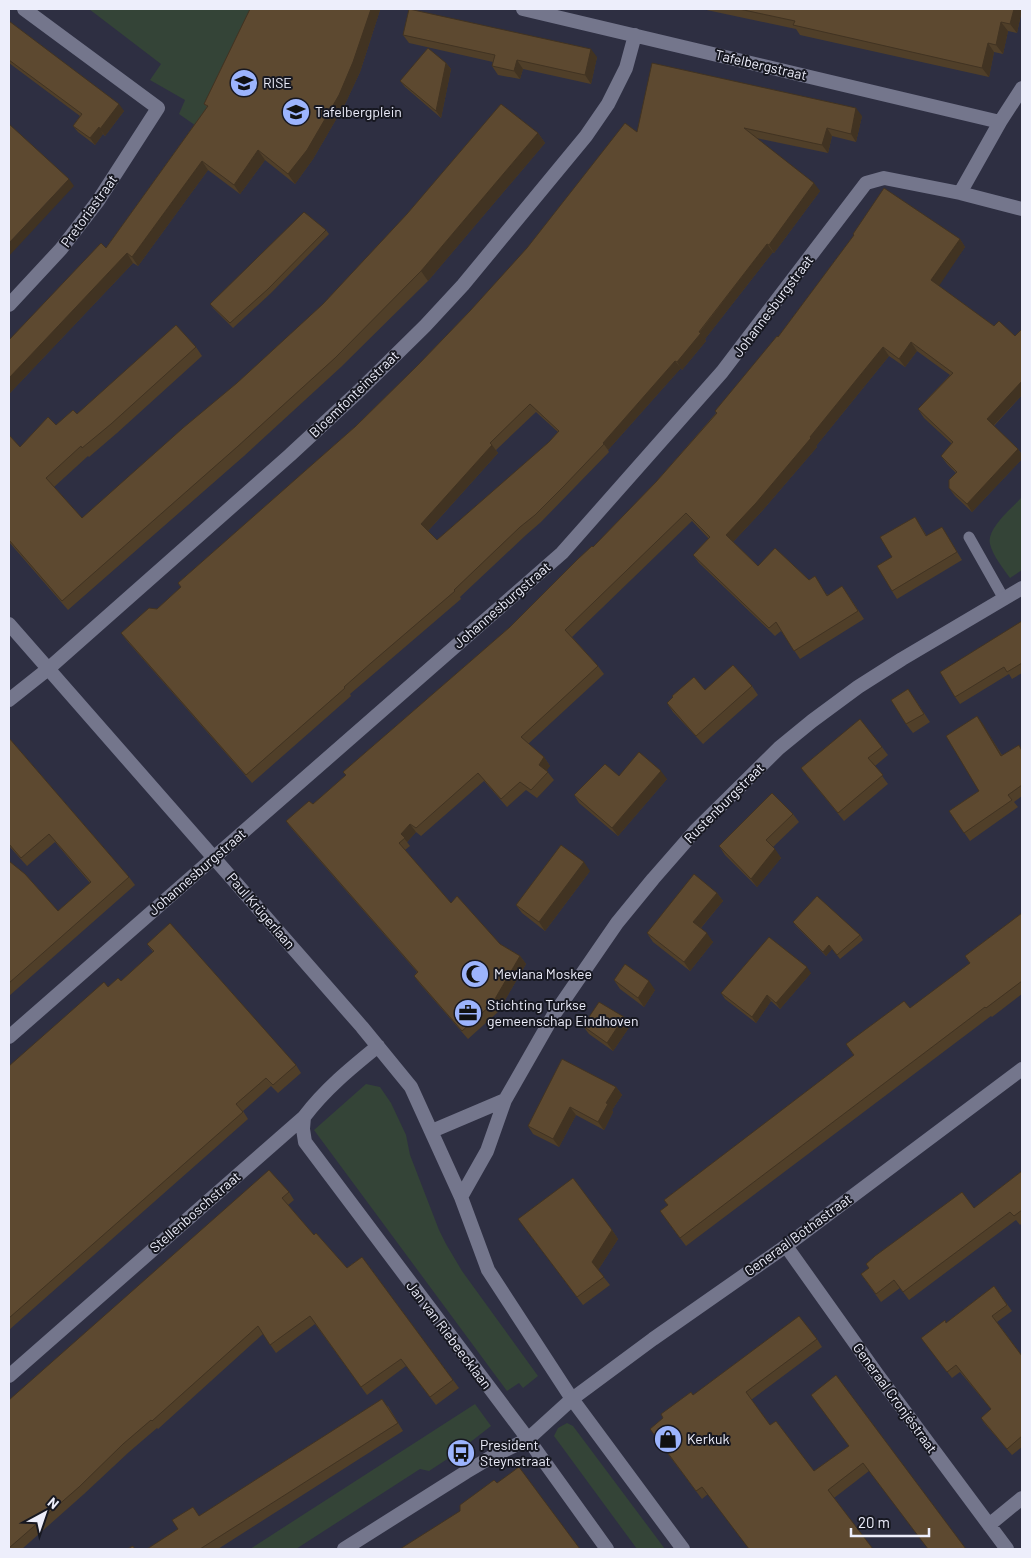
<svg xmlns="http://www.w3.org/2000/svg" width="1031" height="1558" font-family="Barlow,sans-serif">
<style>
.green{fill:#344437}
.lines{fill:none;stroke-linecap:round;stroke-linejoin:round}
.service{stroke:#74768c;stroke-width:11}
.minor{stroke:#74768c;stroke-width:14}
.tertiary{stroke:#74768c;stroke-width:14}
.wall{fill:#503f29;fill-rule:evenodd}
.shaded-wall{fill:#413322}
.building{fill:#5d4930;stroke:#413322;fill-rule:evenodd}
.labels{text-anchor:middle;stroke-width:4;stroke-linejoin:round;paint-order:stroke}
.street-label{font-size:14px;fill:#edeefb;stroke:#171821}
.poi-label{font-size:14px;fill:#edeefb;stroke:#171821;text-anchor:start}
</style>
<rect width="100%" height="100%" fill="#2e2f42"/>
<path class="green" d="M 89,9 L 256,9 L 199,128 L 179,114 L 185,100 L 150,80 L 161,64 Z
M 1022,497 L 1022,570 L 1010,578 C 1003,568 993,556 990,544 C 986,529 1013,507 1022,497 Z
M 366,1084 L 380,1087 L 391,1103 L 406,1135 L 410,1155 L 439,1230 L 446,1244 L 462,1271 L 538,1376 L 523,1388 L 519,1383 L 507,1391 L 314,1130 Z
M 475,1404 L 491,1426 L 455,1454 L 429,1471 L 420,1469 L 296,1549 L 250,1549 Z
M 567,1423 L 573,1426 L 665,1549 L 637,1549 L 554,1436 L 558,1428 Z"/>
<g class="lines">
<path class="service" d="M 969,537 L 1004,599"/>
<path class="minor" d="M 523,9 L 1000,122
M 960,193 L 1000,122 L 1022,88
M 9,305 L 61,249 L 98,201 L 158,108 L 24,9
M 9,624 L 362,1027 L 411,1087 L 461,1197 L 488,1270 L 572,1399
M 9,700 L 48,669 L 290,455 L 358,392 L 425,326 L 463,285 L 586,136 L 608,104 L 626,68 L 635,35
M 9,1037 L 562,553 L 722,372 L 866,183 L 884,178 L 960,193 L 1022,209
M 304,1117 L 303,1129 L 305,1142 L 528,1439
M 432,1131 L 505,1100
M 461,1197 L 487,1151 L 505,1100 L 553,1016 L 617,923 L 653,879 L 695,831 L 779,748 L 812,721 L 858,687 L 902,659 L 1022,588
M 786,1246 L 877,1374 L 1007,1549
M 9,1376 L 304,1117 C 325,1089 351,1068 378,1046
M 989,1525 L 1022,1498"/>
<path class="tertiary" d="M 572,1399 L 683,1549
M 528,1439 L 607,1549
M 344,1549 L 466,1472 L 493,1456 L 528,1439 L 572,1399 L 653,1339 L 786,1246 L 1022,1069"/>
</g>
<path class="wall" d="M 250,9 L 380,9 L 380,10 L 360,72 L 345,104 L 313,159 L 295,184 L 265,160 L 240,194 L 208,170 L 138,266 L 133,263 L 9,394 L 9,340 L 106,248 L 207,107 L 204,104 Z
M 702,9 L 1022,9 L 1022,10 L 1017,33 L 1008,31 L 1003,54 L 994,52 L 989,77 L 800,35 L 796,29 Z
M 9,21 L 124,111 L 105,136 L 103,134 L 95,145 L 78,132 L 73,126 L 80,116 L 9,63 Z
M 403,35 L 597,57 L 591,84 L 523,69 L 520,79 L 498,75 L 492,66 L 493,62 L 409,43 Z
M 446,63 L 451,69 L 441,118 L 405,87 L 400,81 Z
M 862,116 L 856,142 L 832,136 L 828,153 L 756,138 L 820,191 L 774,253 L 773,252 L 705,339 L 706,341 L 682,370 L 681,368 L 608,450 L 609,452 L 541,522 L 526,535 L 460,597 L 461,599 L 377,671 L 350,694 L 351,696 L 252,783 L 127,641 L 121,633 L 157,609 L 181,587 L 178,583 L 356,426 L 418,365 L 470,311 L 637,132 ZM 536,412 L 558,432 L 549,442 L 437,540 L 428,531 L 498,453 L 496,450 Z
M 538,133 L 545,143 L 428,281 L 341,367 L 244,456 L 68,610 L 9,542 L 9,435 L 20,447 L 56,425 L 196,347 L 202,356 L 117,433 L 89,457 L 88,456 L 54,487 L 82,518 Z
M 326,230 L 329,234 L 271,293 L 233,328 L 213,308 L 210,304 Z
M 853,234 L 960,239 L 965,247 L 938,286 L 994,326 L 1015,336 L 1022,329 L 1022,395 L 994,426 L 1018,449 L 1022,455 L 1022,459 L 972,512 L 955,496 L 949,488 L 956,473 L 947,464 L 941,456 L 952,444 L 924,418 L 918,409 L 950,375 L 917,351 L 905,367 L 889,356 L 816,446 L 817,447 L 762,511 L 733,542 L 758,566 L 809,580 L 828,595 L 848,595 L 864,619 L 800,659 L 781,631 L 775,636 L 699,563 L 693,555 L 709,539 L 692,521 L 572,637 L 598,666 L 604,674 L 528,744 L 544,757 L 550,766 L 546,770 L 554,780 L 537,798 L 526,790 L 507,807 L 484,781 L 421,836 L 416,832 L 407,842 L 410,846 L 405,850 L 451,903 L 500,944 L 520,956 L 526,964 L 498,1012 L 468,1039 L 420,984 L 414,976 L 417,972 L 292,829 L 286,821 L 313,804 L 346,775 L 343,772 L 510,627 L 593,547 L 656,482 L 716,413 L 715,411 L 778,337 L 854,235 Z
M 915,517 L 927,536 L 942,527 L 962,560 L 897,599 L 892,591 L 892,557 Z
M 1022,621 L 1022,673 L 1012,679 L 1009,674 L 960,704 L 955,697 Z
M 752,686 L 758,695 L 703,744 L 673,712 L 667,703 L 705,690 Z
M 908,689 L 930,722 L 913,733 L 906,724 Z
M 977,716 L 1002,755 L 1022,750 L 1022,796 L 1014,802 L 1018,807 L 970,841 L 949,811 L 979,791 Z
M 9,738 L 129,877 L 135,885 L 9,996 L 9,861 L 58,911 L 90,883 L 55,842 L 27,866 L 9,846 Z
M 882,747 L 888,755 L 875,766 L 888,784 L 844,821 L 807,776 L 801,768 Z
M 619,776 L 667,779 L 618,836 L 579,803 L 574,795 Z
M 793,814 L 799,822 L 773,847 L 781,858 L 757,887 L 725,855 L 719,846 Z
M 590,871 L 545,931 L 522,913 L 516,905 Z
M 717,893 L 723,901 L 701,928 L 713,942 L 690,971 L 653,942 L 647,933 Z
M 1022,913 L 1022,994 L 992,1017 L 991,1016 L 686,1246 L 660,1211 L 668,1205 L 664,1200 L 854,1056 L 846,1044 L 910,1008 L 970,964 L 965,956 Z
M 793,922 L 860,935 L 863,940 L 840,959 L 832,949 L 826,956 L 796,926 Z
M 147,944 L 296,1065 L 301,1073 L 278,1093 L 271,1086 L 243,1111 L 248,1119 L 9,1330 L 9,1066 L 108,987 L 121,981 L 153,952 Z
M 811,973 L 780,1009 L 771,1001 L 756,1023 L 725,999 L 721,993 Z
M 614,980 L 655,990 L 644,1007 L 620,989 Z
M 583,1026 L 630,1026 L 613,1051 L 589,1034 Z
M 616,1087 L 622,1095 L 612,1110 L 613,1112 L 604,1130 L 576,1115 L 559,1147 L 533,1134 L 528,1126 Z
M 1022,1171 L 1022,1223 L 1020,1225 L 1016,1220 L 909,1300 L 900,1288 L 881,1302 L 861,1274 L 869,1268 L 866,1264 L 974,1208 Z
M 289,1192 L 294,1200 L 288,1205 L 314,1235 L 347,1268 L 362,1257 L 459,1388 L 436,1405 L 406,1366 L 367,1395 L 315,1324 L 276,1353 L 263,1334 L 158,1429 L 157,1428 L 129,1452 L 84,1494 L 22,1549 L 9,1549 L 9,1400 Z
M 524,1227 L 612,1230 L 618,1239 L 598,1270 L 610,1285 L 583,1305 Z
M 994,1286 L 1012,1311 L 997,1322 L 1022,1356 L 1022,1447 L 1012,1455 L 985,1424 L 981,1418 L 991,1409 L 960,1372 L 952,1378 L 926,1344 L 946,1323 Z
M 817,1339 L 822,1347 L 751,1400 L 770,1425 L 814,1471 L 849,1446 L 836,1375 L 869,1471 L 834,1498 L 708,1494 L 702,1499 L 655,1437 L 693,1395 Z
M 388,1406 L 403,1431 L 218,1549 L 147,1549 L 199,1516 Z"/>
<path class="shaded-wall" d="M 371,9 L 380,9 L 380,10 L 360,72 L 345,104 L 313,159 L 295,184 L 288,174 Z
M 1014,9 L 1022,9 L 1017,33 L 1010,24 Z
M 1001,22 L 1008,31 L 1003,54 L 996,45 Z
M 988,43 L 994,52 L 989,77 L 982,68 Z
M 591,49 L 597,57 L 591,84 L 585,75 Z
M 517,60 L 523,69 L 520,79 L 514,71 Z
M 446,63 L 451,69 L 441,118 L 436,111 Z
M 119,104 L 124,111 L 105,136 L 100,129 Z
M 856,108 L 862,116 L 856,142 L 851,134 Z
M 99,127 L 103,134 L 95,145 L 90,138 Z
M 827,128 L 832,136 L 828,153 L 822,145 Z
M 538,133 L 545,143 L 428,281 L 421,271 Z
M 258,150 L 265,160 L 240,194 L 234,185 Z
M 202,161 L 208,170 L 138,266 L 132,257 Z
M 69,179 L 74,186 L 9,256 L 9,243 Z
M 814,183 L 820,191 L 774,253 L 769,245 Z
M 960,239 L 965,247 L 937,289 L 931,280 Z
M 767,244 L 773,252 L 705,339 L 706,341 L 682,370 L 677,362 Z
M 127,253 L 133,263 L 9,394 L 9,378 Z
M 911,342 L 917,351 L 905,367 L 899,359 Z
M 883,347 L 889,356 L 816,446 L 817,447 L 762,511 L 732,543 L 726,535 L 810,437 Z
M 675,361 L 681,368 L 608,450 L 603,443 Z
M 1022,381 L 1022,395 L 992,427 L 987,419 Z
M 492,445 L 498,453 L 427,532 L 421,524 Z
M 1018,449 L 1022,455 L 1022,459 L 972,512 L 967,504 Z
M 977,716 L 983,724 L 1006,763 L 1001,756 Z
M 544,757 L 550,766 L 545,773 L 539,765 Z
M 661,771 L 667,779 L 618,836 L 612,828 Z
M 410,824 L 416,832 L 407,842 L 401,834 Z
M 775,849 L 781,858 L 757,887 L 751,879 Z
M 584,862 L 590,871 L 545,931 L 539,922 Z
M 717,893 L 723,901 L 699,930 L 693,922 Z
M 707,933 L 713,942 L 690,971 L 684,962 Z
M 829,945 L 832,949 L 826,956 L 823,952 Z
M 520,956 L 526,964 L 498,1012 L 492,1004 Z
M 807,967 L 811,973 L 780,1009 L 776,1003 Z
M 649,981 L 655,990 L 644,1007 L 638,998 Z
M 767,995 L 771,1001 L 756,1023 L 752,1017 Z
M 624,1017 L 630,1026 L 613,1051 L 607,1043 Z
M 616,1087 L 622,1095 L 612,1110 L 613,1112 L 604,1130 L 598,1122 L 606,1103 Z
M 570,1107 L 576,1115 L 559,1147 L 553,1139 Z
M 612,1230 L 618,1239 L 598,1270 L 592,1262 Z"/>
<path class="building" d="M 250,9 L 371,9 L 353,62 L 339,95 L 307,150 L 288,174 L 258,150 L 234,185 L 202,161 L 132,257 L 127,253 L 9,378 L 9,340 L 101,243 L 106,248 L 208,106 L 204,104 Z
M 409,9 L 591,49 L 585,75 L 517,60 L 514,71 L 492,66 L 495,55 L 403,35 Z
M 739,9 L 1014,9 L 1010,24 L 1001,22 L 996,45 L 988,43 L 982,68 L 793,25 L 795,21 Z
M 9,21 L 119,104 L 100,129 L 99,127 L 90,138 L 73,126 L 82,114 L 9,60 Z
M 428,48 L 446,63 L 436,111 L 400,81 Z
M 652,63 L 856,108 L 851,134 L 827,128 L 822,145 L 744,128 L 814,183 L 769,245 L 767,244 L 699,332 L 701,333 L 677,362 L 675,361 L 603,443 L 604,444 L 564,486 L 535,515 L 520,527 L 454,590 L 455,591 L 371,663 L 344,687 L 345,688 L 246,775 L 121,633 L 149,608 L 157,609 L 181,587 L 178,583 L 356,426 L 418,365 L 470,311 L 527,248 L 625,123 L 637,132 ZM 530,404 L 559,431 L 549,442 L 437,540 L 421,524 L 492,445 L 490,443 Z
M 501,104 L 538,133 L 421,271 L 335,358 L 237,447 L 62,601 L 9,540 L 9,435 L 20,447 L 48,417 L 56,425 L 73,410 L 77,414 L 176,325 L 196,347 L 111,424 L 82,448 L 81,446 L 46,478 L 82,518 L 183,428 L 237,383 L 323,304 L 407,214 Z
M 9,124 L 69,179 L 9,243 Z
M 884,188 L 960,239 L 931,280 L 994,326 L 999,321 L 1015,336 L 1022,329 L 1022,381 L 987,419 L 1018,449 L 967,504 L 949,488 L 949,480 L 957,472 L 941,456 L 953,442 L 918,409 L 953,373 L 911,342 L 899,359 L 883,347 L 810,437 L 811,438 L 756,503 L 726,535 L 758,566 L 775,548 L 809,580 L 815,576 L 827,596 L 842,586 L 858,611 L 794,651 L 776,622 L 769,628 L 693,555 L 710,537 L 686,513 L 565,630 L 598,666 L 521,737 L 544,757 L 539,765 L 548,772 L 531,790 L 520,782 L 501,799 L 478,773 L 416,828 L 410,824 L 401,834 L 405,838 L 399,843 L 451,903 L 457,896 L 500,944 L 520,956 L 492,1004 L 462,1031 L 414,976 L 418,972 L 286,821 L 309,801 L 313,804 L 346,775 L 343,772 L 510,627 L 578,559 L 592,546 L 593,547 L 656,482 L 717,413 L 715,411 L 777,336 L 778,337 L 854,235 L 853,234 Z
M 304,212 L 326,230 L 268,289 L 230,323 L 210,304 Z
M 915,517 L 926,536 L 942,527 L 957,552 L 892,591 L 877,566 L 892,557 L 880,537 Z
M 1022,621 L 1022,663 L 1007,672 L 1004,667 L 955,697 L 940,672 Z
M 733,665 L 752,686 L 696,736 L 667,703 L 673,697 L 672,696 L 694,677 L 705,690 Z
M 908,689 L 924,714 L 906,724 L 891,700 Z
M 977,716 L 1001,756 L 1019,745 L 1022,751 L 1022,785 L 1008,795 L 1012,800 L 964,833 L 949,811 L 979,791 L 946,736 Z
M 860,719 L 882,747 L 868,758 L 883,775 L 838,813 L 801,768 Z
M 9,738 L 129,877 L 9,983 L 9,861 L 25,874 L 58,911 L 91,882 L 49,834 L 21,858 L 9,844 Z
M 639,752 L 661,771 L 612,828 L 574,795 L 605,764 L 619,776 Z
M 772,793 L 793,814 L 766,840 L 775,849 L 751,879 L 719,846 Z
M 561,845 L 584,862 L 539,922 L 516,905 Z
M 694,874 L 717,893 L 693,922 L 707,933 L 684,962 L 647,933 Z
M 817,896 L 860,935 L 837,955 L 829,945 L 823,952 L 793,922 Z
M 1022,913 L 1022,981 L 986,1008 L 985,1007 L 680,1238 L 660,1211 L 668,1205 L 664,1200 L 854,1055 L 846,1044 L 904,1001 L 910,1008 L 970,963 L 965,956 Z
M 170,923 L 296,1065 L 273,1085 L 266,1078 L 236,1104 L 243,1112 L 9,1318 L 9,1066 L 104,982 L 108,987 L 118,978 L 121,981 L 154,951 L 147,944 Z
M 769,937 L 807,967 L 776,1003 L 767,995 L 752,1017 L 721,993 Z
M 625,964 L 649,981 L 638,998 L 614,980 Z
M 599,1002 L 624,1017 L 607,1043 L 583,1026 Z
M 562,1059 L 616,1087 L 606,1103 L 608,1104 L 598,1122 L 570,1107 L 553,1139 L 528,1126 Z
M 269,1170 L 289,1192 L 282,1198 L 314,1235 L 316,1233 L 347,1268 L 362,1257 L 453,1380 L 430,1397 L 401,1359 L 361,1387 L 310,1316 L 270,1345 L 258,1326 L 152,1421 L 151,1420 L 123,1444 L 79,1487 L 9,1548 L 9,1400 Z
M 1022,1171 L 1022,1210 L 1014,1216 L 1010,1212 L 903,1292 L 894,1280 L 876,1294 L 861,1274 L 869,1268 L 866,1264 L 875,1256 L 962,1192 L 974,1208 Z
M 573,1178 L 612,1230 L 592,1262 L 604,1277 L 577,1297 L 518,1219 Z
M 994,1286 L 1007,1305 L 992,1316 L 1022,1356 L 1022,1436 L 1007,1449 L 981,1418 L 991,1409 L 956,1365 L 947,1372 L 921,1338 L 945,1320 L 946,1323 Z
M 799,1316 L 817,1339 L 746,1392 L 770,1425 L 776,1421 L 814,1471 L 849,1446 L 811,1395 L 836,1375 L 966,1549 L 928,1549 L 863,1463 L 828,1490 L 873,1549 L 749,1549 L 702,1487 L 696,1491 L 650,1429 L 663,1418 L 661,1414 L 691,1392 L 693,1395 Z
M 382,1399 L 398,1423 L 200,1549 L 147,1549 L 178,1529 L 172,1520 L 193,1507 L 199,1516 Z
M 519,1467 L 580,1549 L 400,1549 L 460,1511 L 460,1505 L 494,1480 L 497,1483 Z
M 133,1546 L 135,1549 L 127,1549 Z"/>
<defs>
<symbol id="school-disc" viewBox="-11 -11 22 22"><circle r="9.5" fill="#9cb4fd" stroke="#171821"/><path d="M0-5L7-2L0 1L-7-2ZM-4 1L0 2.5L4 1V4Q0 6-4 4Z" fill="#111"/></symbol>
<symbol id="mosque-disc" viewBox="-11 -11 22 22"><circle r="9.5" fill="#9cb4fd" stroke="#171821"/><path d="M3.5-4.9A6 6 0 1 0 3.5 4.9A5 5 0 1 1 3.5-4.9Z" fill="#111"/></symbol>
<symbol id="office-disc" viewBox="-11 -11 22 22"><circle r="9.5" fill="#9cb4fd" stroke="#171821"/><path d="M-6-3h4V-5.5h4V-3h4V5H-6ZM-1-4.5V-3h2v-1.5ZM-6 0V1H6V0Z" fill="#111"/></symbol>
<symbol id="shop-disc" viewBox="-11 -11 22 22"><circle r="9.5" fill="#9cb4fd" stroke="#171821"/><path d="M-5-2.5h2.3a2.7 3.5 0 0 1 5.4 0H5L5.5 6h-11ZM-1.5-2.5h3a1.5 2.3 0 0 0-3 0Z" fill="#111"/></symbol>
<symbol id="bus-disc" viewBox="-11 -11 22 22"><circle r="9.5" fill="#9cb4fd" stroke="#171821"/><path d="M-5-6H5V4H4V6H2V4H-2V6H-4V4H-5ZM-3.5-4V0h7V-4ZM-3.5 1.2v1.5H-2V1.2ZM2 1.2v1.5H3.5V1.2Z" fill="#111"/></symbol>
</defs>
<g fill-rule="evenodd">
<use href="#school-disc" x="228" y="67" width="32" height="32"/>
<use href="#school-disc" x="280" y="96" width="32" height="32"/>
<use href="#mosque-disc" x="459" y="958" width="32" height="32"/>
<use href="#office-disc" x="452" y="997" width="32" height="32"/>
<use href="#shop-disc" x="652" y="1423" width="32" height="32"/>
<use href="#bus-disc" x="445" y="1437" width="32" height="32"/>
</g>
<g class="labels">
<g class="street-label">
<text transform="translate(761 65) rotate(13)" y="5">Tafelbergstraat</text>
<text transform="translate(89 211) rotate(-54)" y="5">Pretoriastraat</text>
<text transform="translate(773 306) rotate(-53)" y="5">Johannesburgstraat</text>
<text transform="translate(354 394) rotate(-44)" y="5">Bloemfonteinstraat</text>
<text transform="translate(502 605) rotate(-41)" y="5">Johannesburgstraat</text>
<text transform="translate(724 803) rotate(-45)" y="5">Rustenburgstraat</text>
<text transform="translate(197 872) rotate(-41)" y="5">Johannesburgstraat</text>
<text transform="translate(261 911) rotate(49)" y="5">Paul Krügerlaan</text>
<text transform="translate(195 1212) rotate(-41)" y="5">Stellenboschstraat</text>
<text transform="translate(798 1235) rotate(-36)" y="5">Generaal Bothastraat</text>
<text transform="translate(449 1335) rotate(53)" y="5">Jan van Riebeecklaan</text>
<text transform="translate(895 1398) rotate(54)" y="5">Generaal Cronjéstraat</text>
</g>
<g class="poi-label">
<text x="263" y="88">RISE</text>
<text x="315" y="117">Tafelbergplein</text>
<text x="494" y="979">Mevlana Moskee</text>
<text x="487" y="1010">Stichting Turkse<tspan x="487" dy="16">gemeenschap Eindhoven</tspan></text>
<text x="687" y="1444">Kerkuk</text>
<text x="480" y="1450">President<tspan x="480" dy="16">Steynstraat</tspan></text>
</g>
</g>
<rect width="1031" height="1558" fill="none" stroke="#edeefb" stroke-width="20"/>
<g transform="translate(45 1513) rotate(40)" stroke="#171821" stroke-width="4" paint-order="stroke">
<path d="M0-4L9 19L0 12L-9 19Z" fill="#edeefb"/>
<text y="-8" font-size="14" font-weight="bold" text-anchor="middle" fill="#edeefb">N</text>
</g>
<path d="M851 1528v8h78v-8" fill="none" stroke="#edeefb" stroke-width="2.5"/>
<text x="858" y="1528" font-size="15" fill="#edeefb" stroke="#171821" stroke-width="4" paint-order="stroke">20 m</text>
</svg>
